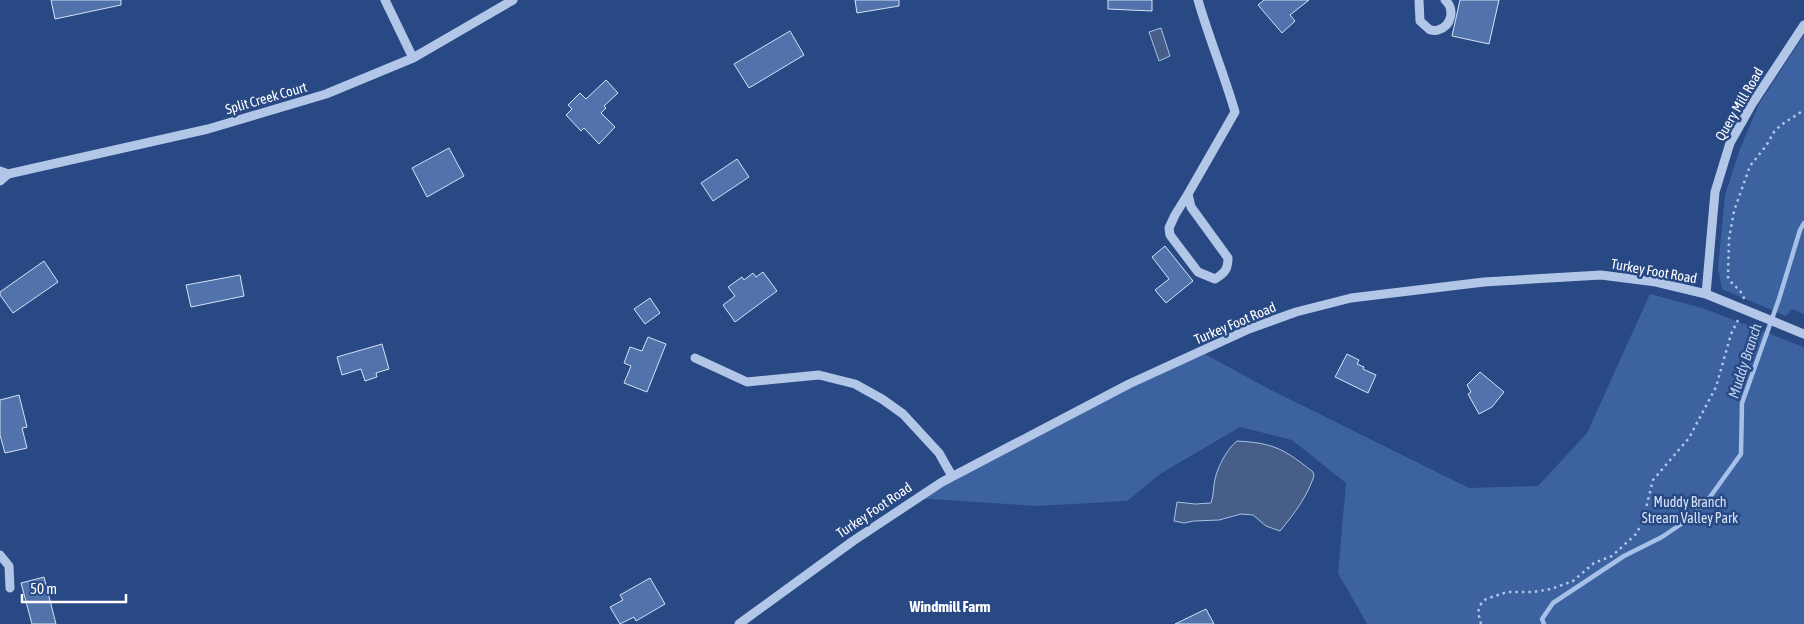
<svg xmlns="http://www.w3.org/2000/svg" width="1804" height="624" font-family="'Asap Condensed',sans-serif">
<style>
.green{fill:#3d62a0}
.water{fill:#475e89;stroke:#a7c0e7}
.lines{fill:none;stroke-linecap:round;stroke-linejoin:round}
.stream{stroke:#a7c0e7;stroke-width:4.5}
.building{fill:#5172ab;stroke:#d6e2f6}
.path{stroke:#b2c6e7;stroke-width:2.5;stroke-dasharray:2.5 4;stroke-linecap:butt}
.minor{stroke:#b2c6e7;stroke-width:9}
.labels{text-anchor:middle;stroke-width:5;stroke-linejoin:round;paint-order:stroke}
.street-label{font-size:14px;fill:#fff;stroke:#284984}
.park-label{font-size:14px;fill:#d6e2f6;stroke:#284984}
.water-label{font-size:15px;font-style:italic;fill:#bed0ee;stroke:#284984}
.neighbourhood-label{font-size:15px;font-weight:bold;fill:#fff;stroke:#284984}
</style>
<rect width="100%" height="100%" fill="#284984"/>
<path class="green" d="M 1804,35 L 1804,314 L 1792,309 L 1786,316 L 1722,289 L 1718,268 L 1725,195 L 1740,149 L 1759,104 Z
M 1650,294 L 1702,308 L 1804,347 L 1804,624 L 1367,624 L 1338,573 L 1346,483 L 1292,440 L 1240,427 L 1160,474 L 1127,501 L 1037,506 L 915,498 L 942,482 L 1201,352 L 1271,390 L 1469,488 L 1538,486 L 1587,433 Z"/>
<path class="water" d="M 1161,28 L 1170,56 L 1159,61 L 1149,32 Z
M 1237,441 C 1274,443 1284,449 1313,472 L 1314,476 C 1307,497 1294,514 1280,531 L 1266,526 L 1253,515 L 1241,514 L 1219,520 L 1194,521 L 1184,523 L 1174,521 L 1177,502 L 1195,504 L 1211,503 C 1214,495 1213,487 1215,479 C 1218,466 1227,449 1237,441 Z"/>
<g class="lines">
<path class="stream" d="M 1544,624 L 1542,619 L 1553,603 L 1624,556 L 1662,537 L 1690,518 L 1710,497 L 1741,454 L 1742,403 L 1779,299 L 1800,230 L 1804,223"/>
</g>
<path class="building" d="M 51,0 L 121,0 L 121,5 L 55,19 Z
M 855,0 L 899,0 L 899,6 L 857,13 Z
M 1108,0 L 1152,0 L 1152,11 L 1108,9 Z
M 1264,0 L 1309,0 L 1290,15 L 1295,21 L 1282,33 L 1258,5 Z
M 1460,0 L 1499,0 L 1489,44 L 1452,36 Z
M 790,31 L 804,55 L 749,88 L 734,64 Z
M 606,80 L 618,93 L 604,106 L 606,108 L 601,113 L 615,127 L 599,144 L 584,128 L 581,131 L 566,115 L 572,109 L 568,105 L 580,93 L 586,99 Z
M 449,148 L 464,176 L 427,197 L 412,168 Z
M 737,159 L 749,177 L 713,201 L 701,183 Z
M 1165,246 L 1193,281 L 1166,303 L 1155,290 L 1169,279 L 1152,257 Z
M 44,261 L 58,282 L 13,313 L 0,295 L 0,292 Z
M 763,272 L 777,291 L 735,322 L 723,305 L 735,296 L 728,287 L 742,277 L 744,280 L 753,273 L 756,277 Z
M 240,275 L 244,296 L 191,307 L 186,285 Z
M 650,298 L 660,313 L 645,324 L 634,309 Z
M 648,337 L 666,344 L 647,392 L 624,383 L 631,366 L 624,363 L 630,347 L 642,351 Z
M 382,344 L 389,369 L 376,373 L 377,377 L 365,381 L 361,369 L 342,375 L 337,357 Z
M 1347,354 L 1359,360 L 1357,364 L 1364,367 L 1363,369 L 1376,375 L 1368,393 L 1335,377 Z
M 1480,372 L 1504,392 L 1492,407 L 1479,414 L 1468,394 L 1471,392 L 1467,385 Z
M 19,395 L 27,427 L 22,428 L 27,448 L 5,453 L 0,435 L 0,400 Z
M 44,577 L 56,624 L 32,624 L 21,583 Z
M 650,578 L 665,604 L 636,621 L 634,617 L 620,624 L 610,607 L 623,600 L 620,595 Z
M 1206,609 L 1214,624 L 1175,624 Z"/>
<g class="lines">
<path class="path" d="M 1744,299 C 1742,289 1732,286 1728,277 L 1729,239 L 1734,211 L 1750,166 L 1766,146 L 1774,132 L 1781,125 L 1804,110
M 1481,624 L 1478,612 L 1481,604 L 1486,599 L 1507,592 L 1533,592 L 1551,589 L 1573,581 L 1594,563 L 1612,556 L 1635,535 L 1642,524 L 1653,480 L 1689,438 L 1716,387 L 1731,334 L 1739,318"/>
<path class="minor" d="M 385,0 L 413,58
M 1419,0 L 1420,21 L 1430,30 C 1433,30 1435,31 1438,30 C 1452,26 1455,9 1445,0
M 0,171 L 8,174 L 208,129 L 326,94 L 413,58 L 513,0
M 0,181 L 8,174
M 1188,194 L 1191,207 L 1228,258 C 1228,269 1225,273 1215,279 L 1198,272 L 1170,235 L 1169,228 L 1175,215 L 1188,194 L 1235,112 C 1224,74 1209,38 1198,0
M 1706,294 L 1715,192 L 1730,143 L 1752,104 L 1804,25
M 695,358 L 747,382 L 819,375 L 855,384 L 882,399 L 903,414 L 939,453 L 952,476
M 0,555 L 9,566 L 10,588
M 739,624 L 853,541 L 942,482 L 1129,384 L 1249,329 L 1296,312 L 1351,298 L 1484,282 L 1601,275 L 1656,282 L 1706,294 L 1804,334"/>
</g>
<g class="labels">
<g class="street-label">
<text transform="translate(266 98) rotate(-16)" y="5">Split Creek Court</text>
<text transform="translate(1739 104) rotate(-60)" y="5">Query Mill Road</text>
<text transform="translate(1654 271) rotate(10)" y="5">Turkey Foot Road</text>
<text transform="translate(1235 323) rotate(-23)" y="5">Turkey Foot Road</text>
<text transform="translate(874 510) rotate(-34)" y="5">Turkey Foot Road</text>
</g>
<g class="park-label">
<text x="1690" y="507">Muddy Branch<tspan x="1690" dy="16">Stream Valley Park</tspan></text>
</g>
<g class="water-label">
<text transform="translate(1745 361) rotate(-72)" y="5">Muddy Branch</text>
</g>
<g class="neighbourhood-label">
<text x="950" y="612">Windmill Farm</text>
</g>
</g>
<path d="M22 594v8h104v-8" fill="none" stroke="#ffffff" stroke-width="2.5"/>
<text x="30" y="594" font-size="15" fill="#ffffff" stroke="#284984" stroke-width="4" paint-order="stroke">50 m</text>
</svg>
